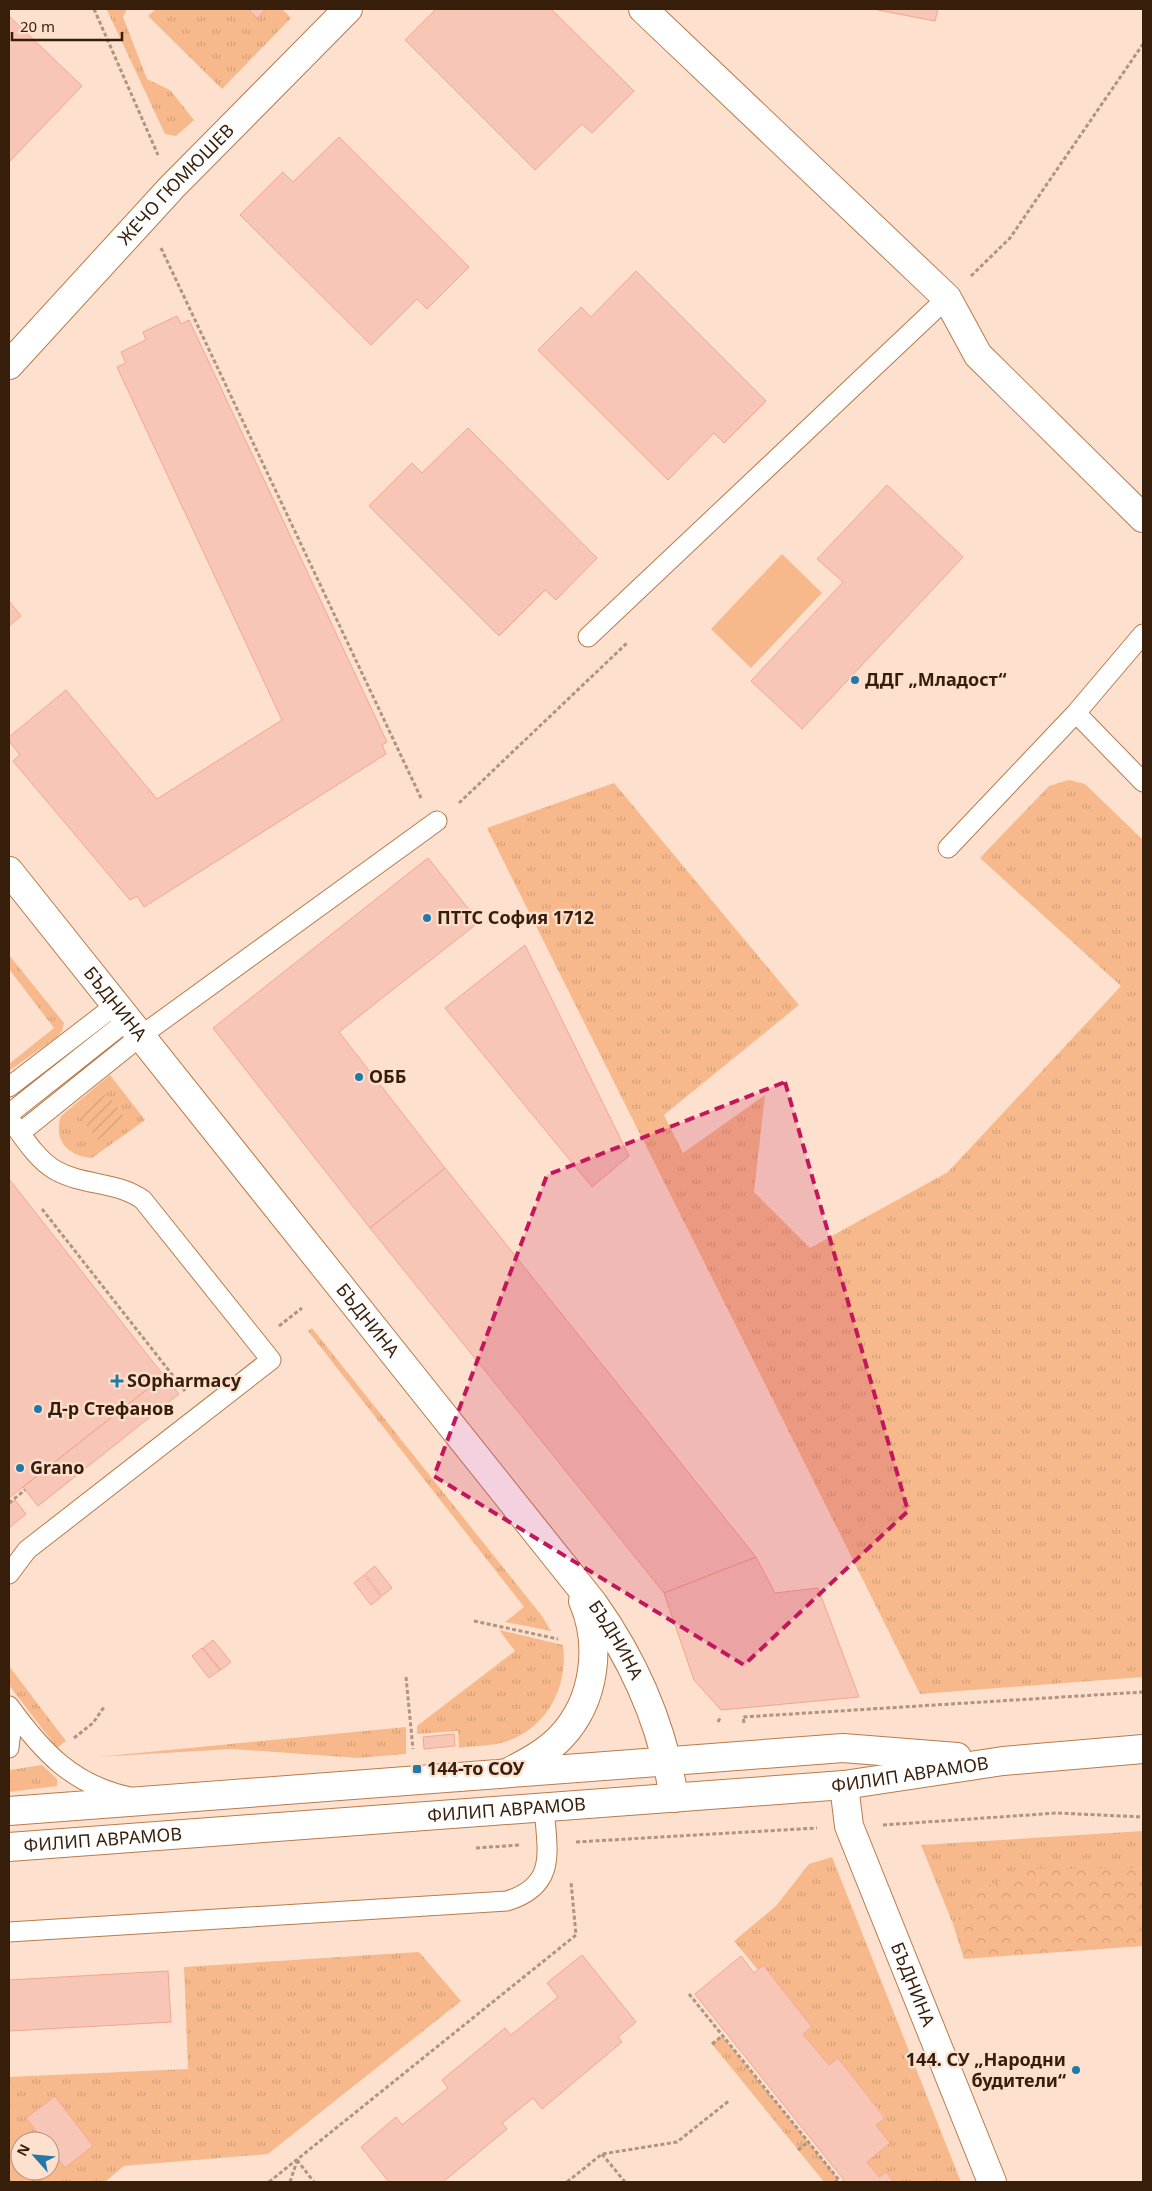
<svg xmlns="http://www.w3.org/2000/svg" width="1152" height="2191" font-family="'Noto Sans',sans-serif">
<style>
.grass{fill:url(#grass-tufts);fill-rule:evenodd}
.forest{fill:url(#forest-crowns)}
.garden{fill:url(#garden-furrows)}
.pitch{fill:#f7b98b}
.building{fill:#f7c6b7;stroke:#f4a58d}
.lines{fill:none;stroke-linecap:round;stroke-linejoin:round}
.lane-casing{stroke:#b97b4b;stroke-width:21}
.street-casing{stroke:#b97b4b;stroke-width:30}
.secondary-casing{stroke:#b97b4b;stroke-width:30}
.path{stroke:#af9481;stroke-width:3;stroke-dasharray:4 2.5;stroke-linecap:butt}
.lane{stroke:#fff;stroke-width:19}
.street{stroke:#fff;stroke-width:28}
.secondary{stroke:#fff;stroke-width:28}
.marked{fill:#c2185b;fill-opacity:0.2;stroke:#c2185b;stroke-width:4;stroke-dasharray:10 6;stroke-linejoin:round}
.poi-dot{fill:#2279a8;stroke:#fde1ce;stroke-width:2}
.labels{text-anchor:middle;stroke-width:4.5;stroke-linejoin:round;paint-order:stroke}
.street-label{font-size:18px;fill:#371e0a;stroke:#fde1ce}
.poi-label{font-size:18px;font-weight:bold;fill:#371e0a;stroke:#fde1ce;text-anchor:start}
</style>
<defs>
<pattern id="grass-tufts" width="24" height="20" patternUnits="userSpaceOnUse" patternTransform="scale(1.25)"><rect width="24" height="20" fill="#f7b98b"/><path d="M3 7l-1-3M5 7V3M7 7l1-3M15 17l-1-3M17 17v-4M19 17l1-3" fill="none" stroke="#d49f77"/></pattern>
<pattern id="forest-crowns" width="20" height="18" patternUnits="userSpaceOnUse" patternTransform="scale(1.25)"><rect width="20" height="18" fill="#f7b98b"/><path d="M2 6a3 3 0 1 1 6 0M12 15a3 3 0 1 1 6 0" fill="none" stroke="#d49f77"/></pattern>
<pattern id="garden-furrows" width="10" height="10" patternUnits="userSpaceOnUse" patternTransform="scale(1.25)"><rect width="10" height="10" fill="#f7b98b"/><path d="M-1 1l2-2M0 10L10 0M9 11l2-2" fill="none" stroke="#d49f77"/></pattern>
</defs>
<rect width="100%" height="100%" fill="#fde1ce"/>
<path class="grass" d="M 108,9 L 127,9 L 123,17 L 147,79 L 170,90 L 194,120 L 176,136 L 165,134 L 107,10 Z
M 156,9 L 248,9 L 257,18 L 266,9 L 282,9 L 291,18 L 222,89 L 148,16 Z
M 1069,780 L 1085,784 L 1143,840 L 1143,1677 L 920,1694 L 487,828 L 614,783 L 799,1005 L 664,1115 L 683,1153 L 765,1095 L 754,1192 L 810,1248 L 948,1172 L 1121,986 L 980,858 L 1049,786 Z
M 9,955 L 64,1023 L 62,1031 L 57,1037 L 9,1071 L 9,1064 L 54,1028 L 9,969 Z
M 110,1075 L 145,1120 L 92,1158 C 68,1156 53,1141 61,1116 Z
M 312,1328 L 542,1616 L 551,1631 L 505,1622 L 524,1607 L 308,1331 Z
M 499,1630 L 563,1645 C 569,1688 545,1732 501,1743 C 488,1746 473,1746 459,1748 L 458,1731 L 417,1734 L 417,1726 L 515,1651 Z
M 9,1666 L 66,1741 L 57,1748 L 9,1685 Z
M 406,1727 L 406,1754 L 358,1758 L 232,1749 L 97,1757 Z
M 42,1765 L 57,1779 L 57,1786 L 9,1792 L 10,1770 Z
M 1143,1831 L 1143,1869 L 1133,1868 L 982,1888 L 953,1924 L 921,1845 Z
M 832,1857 L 961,2182 L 894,2182 L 886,2172 L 879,2177 L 867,2162 L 890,2143 L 876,2125 L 885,2117 L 838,2058 L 829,2065 L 803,2034 L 812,2027 L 764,1966 L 758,1970 L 734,1941 L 776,1906 L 809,1864 Z
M 419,1952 L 461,2001 L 268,2154 L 124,2166 L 105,2182 L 9,2182 L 9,2077 L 188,2069 L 184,1967 ZM 20,2141 L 50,2141 L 50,2171 L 20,2171 Z
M 722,2036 L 839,2180 L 835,2182 L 824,2182 L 712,2044 Z"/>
<path class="forest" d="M 1133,1868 L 1143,1869 L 1143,1946 L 964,1959 L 953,1924 L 982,1888 L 1031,1869 Z"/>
<path class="garden" d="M 106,1094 L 126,1119 L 98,1140 L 78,1115 Z"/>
<path class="pitch" d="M 782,554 L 822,593 L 751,668 L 711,629 Z"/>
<path class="building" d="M 248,9 L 266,9 L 257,18 Z
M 436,9 L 551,9 L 634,91 L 592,133 L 582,124 L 535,170 L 405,40 Z
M 873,9 L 938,9 L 935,21 Z
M 9,16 L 82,86 L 9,162 Z
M 339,137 L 469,267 L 427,309 L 417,299 L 371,345 L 240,215 L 283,172 L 293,182 Z
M 636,271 L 766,401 L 724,443 L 714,433 L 668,480 L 538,350 L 581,307 L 591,317 Z
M 177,316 L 181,324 L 189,320 L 387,742 L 382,745 L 386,754 L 144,907 L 137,896 L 130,900 L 13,761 L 20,755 L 9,741 L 9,737 L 66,690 L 157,799 L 282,720 L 117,367 L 126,363 L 121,352 L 146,340 L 143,332 Z
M 468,428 L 597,558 L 556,600 L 545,590 L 499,636 L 369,506 L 412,463 L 422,473 Z
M 887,485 L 963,557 L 802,729 L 751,681 L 843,582 L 817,559 Z
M 9,601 L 21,616 L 9,626 Z
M 428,858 L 479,922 L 339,1032 L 445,1168 L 370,1228 L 213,1028 Z
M 525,945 L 629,1156 L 592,1187 L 445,1008 Z
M 445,1168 L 756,1557 L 664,1593 L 370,1228 Z
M 9,1179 L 164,1376 L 9,1498 Z
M 164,1376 L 179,1394 L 38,1506 L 23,1487 Z
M 15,1500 L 26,1514 L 9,1528 L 9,1505 Z
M 756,1557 L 775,1593 L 818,1588 L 859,1697 L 721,1710 L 694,1680 L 664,1593 Z
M 375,1566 L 392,1588 L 382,1596 L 365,1574 Z
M 364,1575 L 381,1597 L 371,1605 L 354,1583 Z
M 213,1640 L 231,1662 L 221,1670 L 203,1648 Z
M 202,1648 L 220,1670 L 209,1678 L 192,1656 Z
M 454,1734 L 455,1746 L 424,1749 L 423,1737 Z
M 582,1955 L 636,2022 L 618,2037 L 622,2042 L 542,2109 L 533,2098 L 502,2123 L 507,2129 L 443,2182 L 389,2182 L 361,2147 L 396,2117 L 402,2125 L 448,2088 L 442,2080 L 505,2028 L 511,2035 L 558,1997 L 547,1983 Z
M 741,1956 L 754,1973 L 763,1965 L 812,2027 L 803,2034 L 829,2065 L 838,2058 L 885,2118 L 876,2125 L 890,2143 L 867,2162 L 879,2177 L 886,2172 L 894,2182 L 841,2182 L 844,2180 L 695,1994 Z
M 168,1971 L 171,2022 L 9,2031 L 9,1980 Z
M 55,2096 L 93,2146 L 65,2168 L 50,2149 L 50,2141 L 44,2141 L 26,2118 Z"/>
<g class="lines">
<defs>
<path id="lane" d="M 588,637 L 947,298
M 1076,713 L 1143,782
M 948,848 L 1076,713 L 1143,634
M 9,1087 L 117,1004
M 9,1114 L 129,1019
M 9,1118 C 22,1135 36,1159 55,1170 C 83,1186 117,1181 143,1200 L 271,1360 L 27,1550 L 9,1574
M 20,1133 L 142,1035 L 437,821
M 9,1706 C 42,1751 72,1785 130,1797
M 9,1715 L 11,1730 L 9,1748
M 9,1932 L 507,1901 C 558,1885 547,1851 544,1807"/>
<g id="street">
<path d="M 643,9 L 947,298 L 978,355 L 1143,518"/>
<path id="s1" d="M 9,365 L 172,187 L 348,9"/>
<path id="s2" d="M 9,871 L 593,1603 C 635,1662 663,1726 674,1798"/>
<path d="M 507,1773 C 526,1763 546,1753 561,1737 C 595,1701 602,1645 583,1601"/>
<path id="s3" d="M 844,1785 L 849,1826 L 992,2182"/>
</g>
<g id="secondary">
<path d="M 9,1811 L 843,1748 L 957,1757"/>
<path id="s4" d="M 9,1847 L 844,1785 L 1003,1761 L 1143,1749"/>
</g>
</defs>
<use href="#lane" class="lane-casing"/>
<use href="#street" class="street-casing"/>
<use href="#secondary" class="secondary-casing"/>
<path class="path" d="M 94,9 L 158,155
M 161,248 L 421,798
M 971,276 L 1010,238 L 1143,44
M 459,803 L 628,642
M 42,1209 L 185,1391
M 279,1326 L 302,1308
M 166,1378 L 172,1374
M 9,1503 L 25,1490
M 474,1621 L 558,1639
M 406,1677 L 413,1749
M 718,1722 L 721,1716
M 744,1723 L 743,1717 L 1143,1692
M 74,1738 L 93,1723 L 104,1707
M 883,1825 L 1057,1813 L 1143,1817
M 576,1842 L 817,1828
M 476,1848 L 520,1845
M 689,1994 L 839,2180 L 835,2182
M 712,2044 L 722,2036
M 798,2150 L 808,2142
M 602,2154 L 625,2182
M 297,2160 L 314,2182
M 269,2182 L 576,1935 L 571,1882
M 290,2182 L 297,2161
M 567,2182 L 602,2154 L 677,2142 L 730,2100"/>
<use href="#lane" class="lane"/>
<use href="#street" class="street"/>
<use href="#secondary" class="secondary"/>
</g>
<path class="marked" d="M 785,1082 L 908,1511 L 744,1665 L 434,1476 L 547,1175 Z"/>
<g class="poi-dot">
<circle cx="855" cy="680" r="5"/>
<circle cx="427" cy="918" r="5"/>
<circle cx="359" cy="1077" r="5"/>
<path d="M114.5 1373.5h5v5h5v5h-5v5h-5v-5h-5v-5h5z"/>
<circle cx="38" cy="1409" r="5"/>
<circle cx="20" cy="1468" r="5"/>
<rect x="412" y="1764" width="10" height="10" rx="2.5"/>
<circle cx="1076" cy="2070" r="5"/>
</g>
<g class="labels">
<g class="street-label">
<text dy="6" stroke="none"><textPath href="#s1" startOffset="246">ЖЕЧО ГЮМЮШЕВ</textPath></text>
<text dy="6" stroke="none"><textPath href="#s2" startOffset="170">БЪДНИНА</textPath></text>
<text dy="6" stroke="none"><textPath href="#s2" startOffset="575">БЪДНИНА</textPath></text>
<text dy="6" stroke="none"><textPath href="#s2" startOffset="980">БЪДНИНА</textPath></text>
<text dy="6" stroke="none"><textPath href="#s4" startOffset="904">ФИЛИП АВРАМОВ</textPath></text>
<text dy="6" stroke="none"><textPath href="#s4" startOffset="499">ФИЛИП АВРАМОВ</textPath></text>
<text dy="6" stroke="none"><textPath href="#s4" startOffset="94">ФИЛИП АВРАМОВ</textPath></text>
<text dy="6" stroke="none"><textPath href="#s3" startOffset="212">БЪДНИНА</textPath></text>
</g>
<g class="poi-label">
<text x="865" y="686">ДДГ „Младост“</text>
<text x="437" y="924">ПТТС София 1712</text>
<text x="369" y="1083">ОББ</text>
<text x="127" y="1387">SOpharmacy</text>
<text x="48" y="1415">Д-р Стефанов</text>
<text x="30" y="1474">Grano</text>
<text x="427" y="1775">144-то СОУ</text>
<text x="1066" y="2066" text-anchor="end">144. СУ „Народни<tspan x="1066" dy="21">будители“</tspan></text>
</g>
</g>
<rect width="1152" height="2191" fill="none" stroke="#371e0a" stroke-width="20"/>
<g transform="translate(35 2156) rotate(297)"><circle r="24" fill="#fde1ce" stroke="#ae9380"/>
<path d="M0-4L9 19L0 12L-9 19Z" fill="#2279a8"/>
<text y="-8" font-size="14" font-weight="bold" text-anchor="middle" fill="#371e0a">N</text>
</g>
<path d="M12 32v8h110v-8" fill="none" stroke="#371e0a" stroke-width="2.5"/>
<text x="20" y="32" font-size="15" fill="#371e0a" stroke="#fde1ce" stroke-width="4" paint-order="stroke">20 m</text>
</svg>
